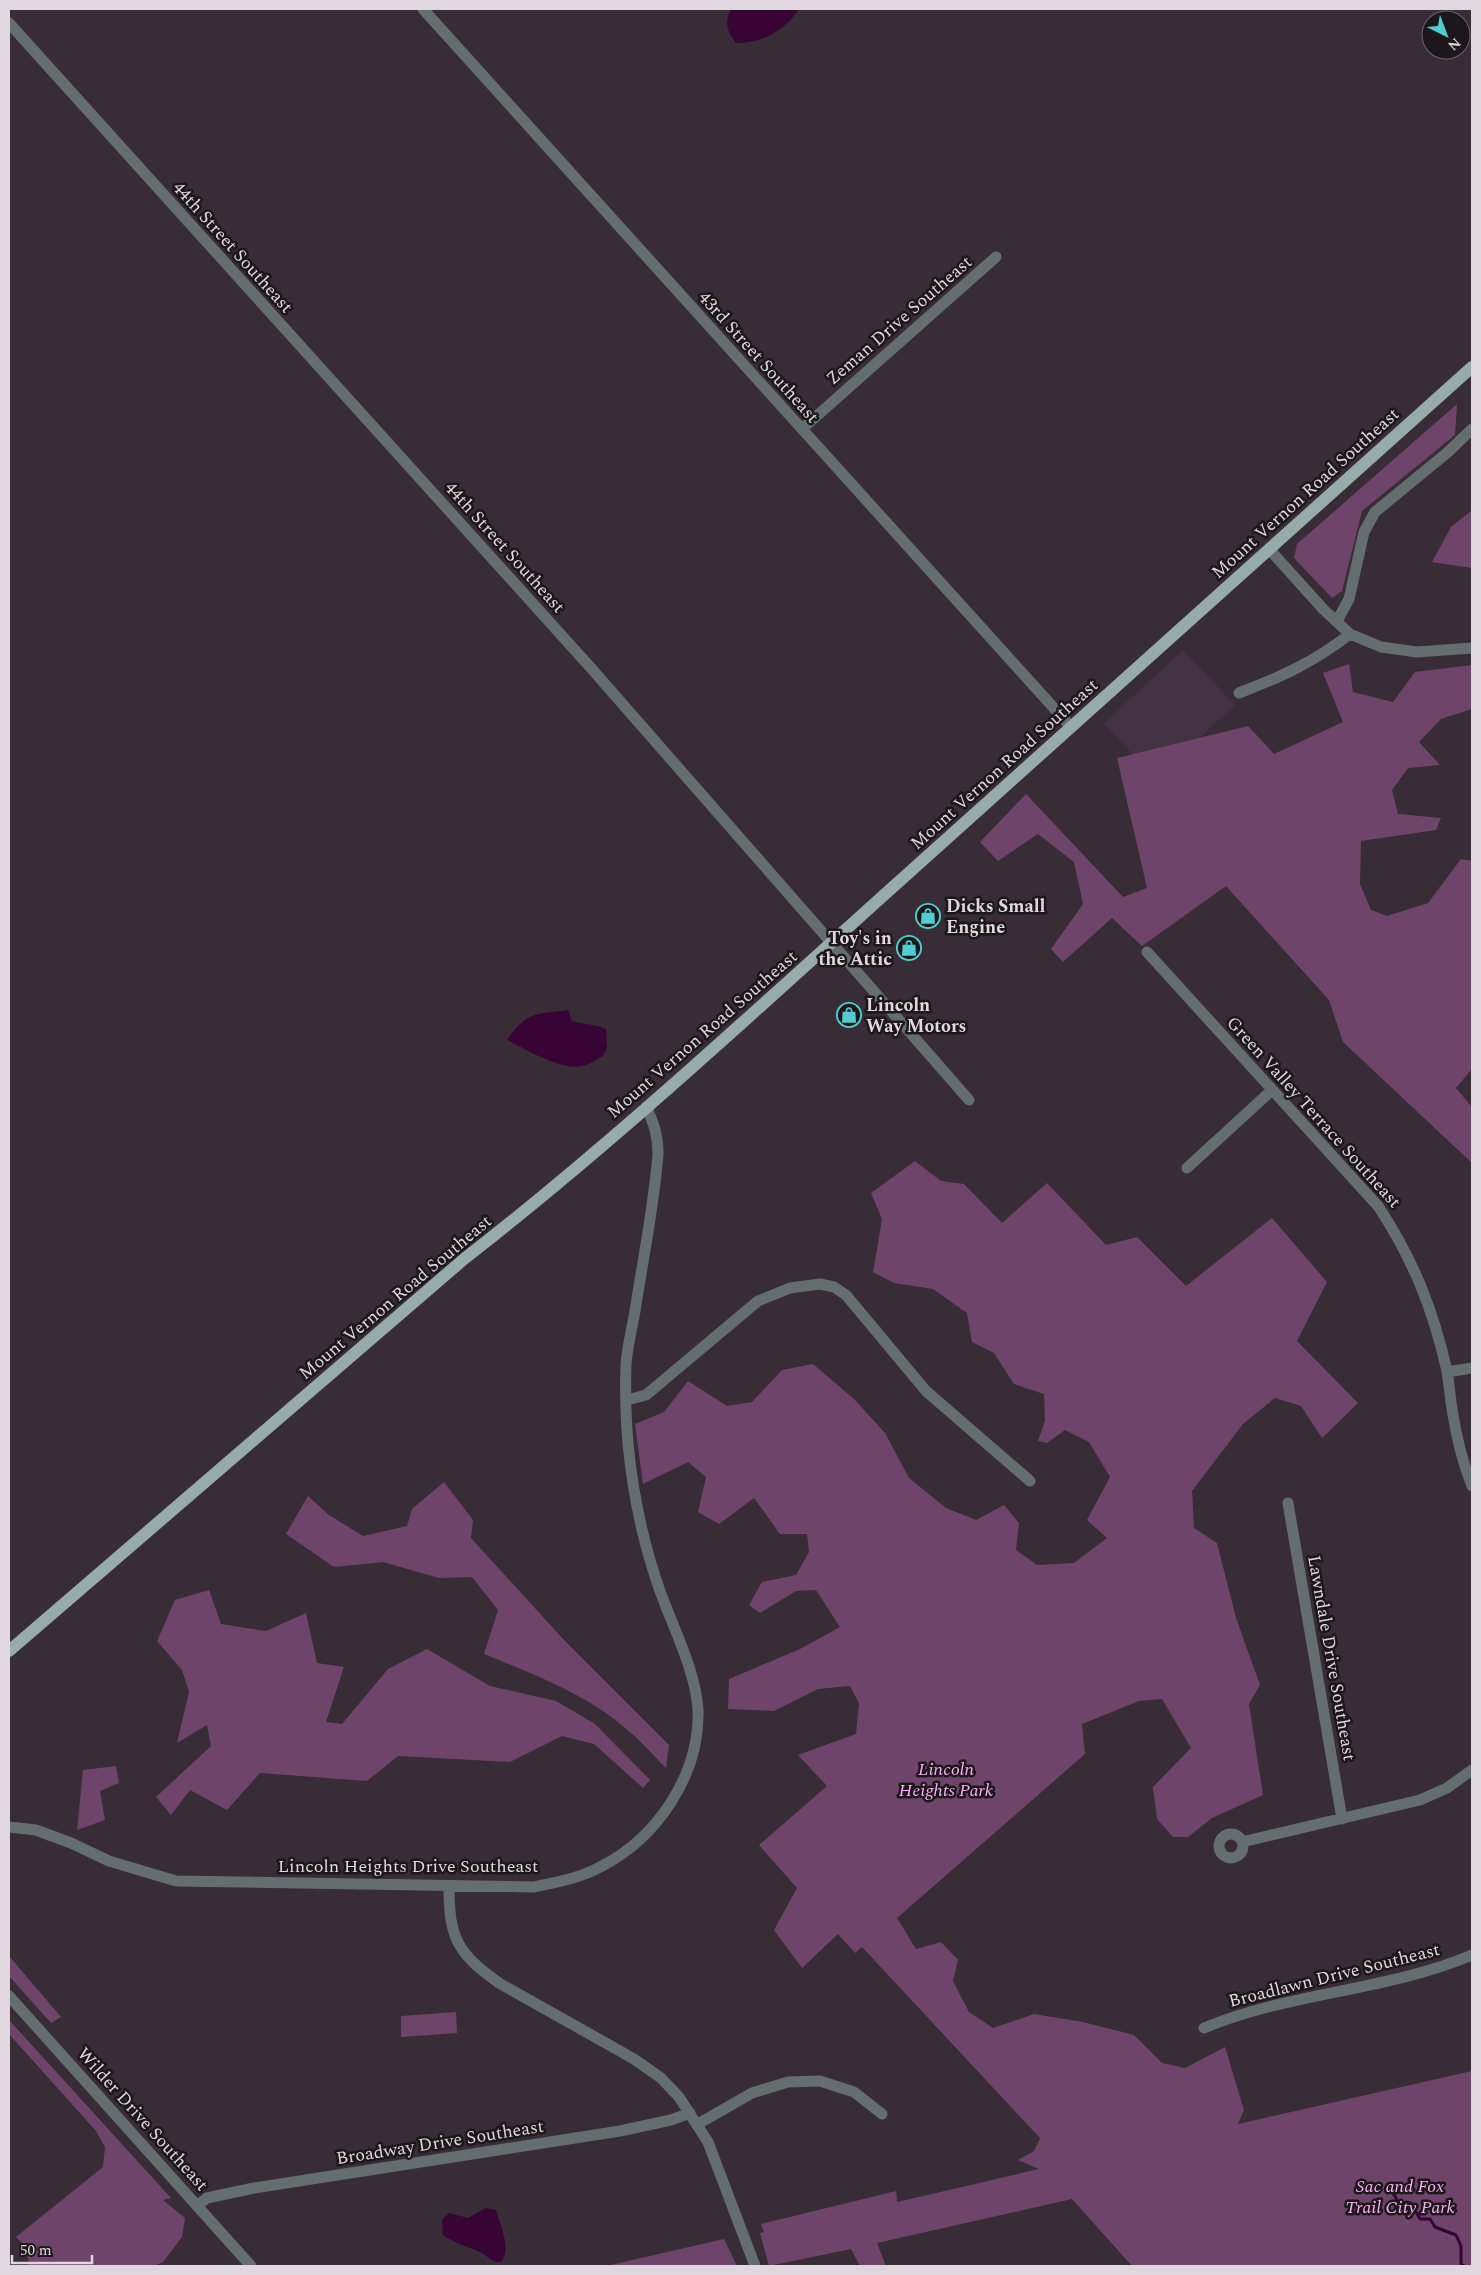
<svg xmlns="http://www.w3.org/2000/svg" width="1481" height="2275" font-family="Spectral,serif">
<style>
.built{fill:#433241}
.green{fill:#6f446a}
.water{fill:#380335}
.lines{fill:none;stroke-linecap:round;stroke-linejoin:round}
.stream{stroke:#380335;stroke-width:3}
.minor{stroke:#656e6e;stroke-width:11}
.major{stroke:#98abab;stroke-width:12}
.labels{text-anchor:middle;stroke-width:5;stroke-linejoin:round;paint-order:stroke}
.street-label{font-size:18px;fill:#e0d8de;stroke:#1c171b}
.poi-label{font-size:18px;font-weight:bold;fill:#e0d8de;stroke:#1c171b;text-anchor:start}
.park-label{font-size:18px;font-style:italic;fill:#ffadf6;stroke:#1c171b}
</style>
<rect width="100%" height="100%" fill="#382c36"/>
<path class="built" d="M 1183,650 L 1235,705 L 1155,779 L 1104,723 Z"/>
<path class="green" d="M 1457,404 L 1455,435 L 1362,511 L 1342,591 L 1332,598 L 1294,558 L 1297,544 Z
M 1472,510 L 1472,568 L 1432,562 L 1451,527 Z
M 1349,664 L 1353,692 L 1393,702 L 1415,672 L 1472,665 L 1472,709 L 1441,719 L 1419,742 L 1440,765 L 1408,768 L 1392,790 L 1398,814 L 1441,818 L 1436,830 L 1361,841 L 1360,884 L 1371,910 L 1387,916 L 1428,903 L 1461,859 L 1472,861 L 1472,1069 L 1456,1088 L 1472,1107 L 1472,1163 L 1343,1042 L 1329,1000 L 1226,886 L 1142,946 L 1112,918 L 1063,962 L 1051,949 L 1083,904 L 1074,862 L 1038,834 L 998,861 L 980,842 L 1026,794 L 1123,897 L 1147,888 L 1117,758 L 1248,726 L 1274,754 L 1343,722 L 1323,673 Z
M 915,1161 L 941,1181 L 964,1184 L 1002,1223 L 1047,1183 L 1106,1245 L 1137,1237 L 1186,1286 L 1272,1218 L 1327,1282 L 1297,1341 L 1358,1403 L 1322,1438 L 1301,1406 L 1275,1398 L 1243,1424 L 1192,1491 L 1194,1528 L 1217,1543 L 1236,1618 L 1260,1685 L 1249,1704 L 1263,1795 L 1212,1818 L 1188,1837 L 1173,1837 L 1157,1819 L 1153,1787 L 1191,1748 L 1162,1699 L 1139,1701 L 1082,1724 L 1085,1754 L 897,1918 L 916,1949 L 941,1942 L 958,1960 L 953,1981 L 969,2012 L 993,2028 L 1034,2014 L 1083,2022 L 1134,2035 L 1162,2063 L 1185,2068 L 1225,2047 L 1244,2110 L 1238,2124 L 1472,2071 L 1472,2266 L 1132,2266 L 1072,2199 L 877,2243 L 886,2266 L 860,2266 L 851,2249 L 769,2266 L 760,2233 L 764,2232 L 761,2224 L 896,2191 L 897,2202 L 1039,2169 L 1018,2160 L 1034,2151 L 1040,2138 L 862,1947 L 855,1953 L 838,1934 L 802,1968 L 774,1930 L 797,1888 L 759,1845 L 827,1786 L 798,1755 L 856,1734 L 859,1703 L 850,1686 L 818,1689 L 774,1711 L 728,1709 L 729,1679 L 800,1649 L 840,1627 L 816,1590 L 796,1591 L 760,1613 L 749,1605 L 762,1582 L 796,1575 L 809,1552 L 807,1534 L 780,1534 L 754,1498 L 719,1524 L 698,1512 L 706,1477 L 688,1462 L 643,1484 L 635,1424 L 664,1412 L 688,1381 L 727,1406 L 752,1402 L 782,1370 L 813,1364 L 854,1399 L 885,1433 L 909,1478 L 946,1508 L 976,1520 L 1004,1505 L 1019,1523 L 1016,1550 L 1037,1565 L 1074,1563 L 1107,1538 L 1087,1520 L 1110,1477 L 1089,1442 L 1065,1430 L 1047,1443 L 1038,1441 L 1045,1421 L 1044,1394 L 1014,1384 L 994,1353 L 972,1342 L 967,1313 L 933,1289 L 894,1283 L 873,1272 L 882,1219 L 871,1193 Z
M 444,1482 L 473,1520 L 471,1538 L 564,1640 L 669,1745 L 666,1768 C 652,1754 639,1739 624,1727 C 584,1693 533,1674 484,1654 L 498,1610 L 472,1577 L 439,1578 L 383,1562 L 334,1567 L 286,1534 L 308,1496 L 329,1515 L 363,1536 L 407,1526 L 412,1509 Z
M 209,1590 L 221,1624 L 266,1631 L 306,1613 L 317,1663 L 344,1667 L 326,1722 L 342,1724 L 388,1669 L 427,1649 L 490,1686 L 556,1701 L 595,1724 L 650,1780 L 643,1788 L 594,1744 L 562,1736 L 510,1762 L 398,1756 L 367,1781 L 260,1773 L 227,1810 L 190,1790 L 171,1815 L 156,1797 L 211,1746 L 207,1725 L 177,1743 L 189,1692 L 182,1670 L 157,1641 L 175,1600 Z
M 116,1766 L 119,1783 L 100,1791 L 105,1820 L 77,1830 L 83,1770 Z
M 9,1956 L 61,2017 L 51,2023 L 9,1976 Z
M 456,2012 L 457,2033 L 401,2037 L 401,2016 Z
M 9,2020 L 171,2198 L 163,2200 L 185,2218 L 182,2237 L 163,2262 L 154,2266 L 29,2266 L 27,2248 L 16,2237 L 103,2167 L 105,2147 L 96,2131 L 9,2034 Z
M 724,2239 L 737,2266 L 606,2266 Z"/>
<path class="water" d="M 731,9 L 799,9 C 784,31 763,43 736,43 C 727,31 724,23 731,9 Z
M 568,1010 L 572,1021 C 585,1025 592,1023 606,1029 L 607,1047 L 603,1056 C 597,1059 589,1065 582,1066 C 562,1071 525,1049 507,1040 C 528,1010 535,1015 568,1010 Z
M 486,2208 L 496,2210 C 500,2225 512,2249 501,2262 C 492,2263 488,2256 480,2252 C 467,2246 455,2244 443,2235 L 442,2220 L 449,2213 L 468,2218 Z"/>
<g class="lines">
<path class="stream" d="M 1392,2191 L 1398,2202 L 1411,2203 L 1420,2219 L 1430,2219 L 1435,2227 L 1456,2235 L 1461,2246 L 1461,2264 L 1464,2266"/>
<path class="minor" d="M 423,9 L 1071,727
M 9,23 L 591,668 L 969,1100
M 802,429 L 996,257
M 1269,549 L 1324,610 L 1350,634 L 1381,647 L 1417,652 L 1472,648
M 1337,621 L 1349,599 L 1364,532 L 1375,512 L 1448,452 L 1472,429
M 1239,693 C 1281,677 1314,662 1350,634
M 1147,952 L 1378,1206 C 1413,1259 1433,1309 1447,1371 C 1449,1383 1450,1396 1452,1409 C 1456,1435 1462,1461 1472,1486
M 1187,1168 L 1272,1090
M 1447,1372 L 1472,1368
M 627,1400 L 646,1395 L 758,1301 L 790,1288 L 820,1284 L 834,1287 L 846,1295 L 926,1391 L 1030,1481
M 1288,1503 L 1342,1819
M 9,1827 L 36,1830 L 71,1843 L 109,1861 L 176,1881 L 534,1887 C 557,1882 581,1878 602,1866 C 658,1837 700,1774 698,1710 C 696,1672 673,1627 660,1591 C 643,1543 633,1495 628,1444 C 626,1419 625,1390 626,1365 C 627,1347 632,1329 635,1311 C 643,1259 654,1206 658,1154 C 658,1136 654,1123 646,1107
M1219 1846a12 12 0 1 1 24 0a12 12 0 1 1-24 0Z
M 1242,1842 L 1420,1800 L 1447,1788 L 1472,1770
M 449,1886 C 449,1938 457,1953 499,1983 L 634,2059 L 661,2078 L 679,2097 L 708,2142 L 755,2266
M 9,1996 L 251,2266
M 1204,2028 C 1290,1992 1387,1991 1472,1955
M 698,2124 L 752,2093 L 788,2082 L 820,2081 L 854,2092 L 882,2114
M 197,2206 L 207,2198 L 254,2188 L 620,2131 L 671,2120 L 690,2113"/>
<path class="major" d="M 9,1651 L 464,1259 C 617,1140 759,1007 903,878 C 1093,707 1283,537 1472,367"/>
</g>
<defs>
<symbol id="shop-ring" viewBox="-11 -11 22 22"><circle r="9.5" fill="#1c171b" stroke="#52cdcf" stroke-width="1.5"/><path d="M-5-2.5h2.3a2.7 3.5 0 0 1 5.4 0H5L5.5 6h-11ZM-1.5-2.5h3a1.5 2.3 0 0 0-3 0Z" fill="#52cdcf"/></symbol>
</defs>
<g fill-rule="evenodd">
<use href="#shop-ring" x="914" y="902" width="28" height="28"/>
<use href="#shop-ring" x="895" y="934" width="28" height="28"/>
<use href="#shop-ring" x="835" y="1001" width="28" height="28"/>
</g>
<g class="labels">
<g class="street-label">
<text transform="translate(233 247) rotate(48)" y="6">44th Street Southeast</text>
<text transform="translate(899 320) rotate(-41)" y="6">Zeman Drive Southeast</text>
<text transform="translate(759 357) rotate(48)" y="6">43rd Street Southeast</text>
<text transform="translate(1305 493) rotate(-42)" y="6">Mount Vernon Road Southeast</text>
<text transform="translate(505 547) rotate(48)" y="6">44th Street Southeast</text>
<text transform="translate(1004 764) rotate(-42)" y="6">Mount Vernon Road Southeast</text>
<text transform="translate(702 1034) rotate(-41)" y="6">Mount Vernon Road Southeast</text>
<text transform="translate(1314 1112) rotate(48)" y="6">Green Valley Terrace Southeast</text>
<text transform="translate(395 1297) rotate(-40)" y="6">Mount Vernon Road Southeast</text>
<text transform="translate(1332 1658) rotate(80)" y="6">Lawndale Drive Southeast</text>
<text x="408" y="1872">Lincoln Heights Drive Southeast</text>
<text transform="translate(1334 1975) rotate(-14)" y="6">Broadlawn Drive Southeast</text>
<text transform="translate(143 2119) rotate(48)" y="6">Wilder Drive Southeast</text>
<text transform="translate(440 2142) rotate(-9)" y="6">Broadway Drive Southeast</text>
</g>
<g class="poi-label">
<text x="946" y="912">Dicks Small<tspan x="946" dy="21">Engine</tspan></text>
<text x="892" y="944" text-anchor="end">Toy's in<tspan x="892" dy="21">the Attic</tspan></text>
<text x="866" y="1011">Lincoln<tspan x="866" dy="21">Way Motors</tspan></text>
</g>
<g class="park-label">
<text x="946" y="1775">Lincoln<tspan x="946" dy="21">Heights Park</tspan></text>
<text x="1400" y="2192">Sac and Fox<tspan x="1400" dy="21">Trail City Park</tspan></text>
</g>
</g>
<rect width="1481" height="2275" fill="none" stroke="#e0d8de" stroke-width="20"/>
<g transform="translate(1446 35) rotate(138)"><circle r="24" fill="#1c171b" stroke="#6a6469"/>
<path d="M0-4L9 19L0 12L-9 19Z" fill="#52cdcf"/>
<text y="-8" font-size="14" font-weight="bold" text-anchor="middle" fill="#e0d8de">N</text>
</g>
<path d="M12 2255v8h80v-8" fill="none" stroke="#e0d8de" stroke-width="2.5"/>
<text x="20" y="2255" font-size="15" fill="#e0d8de" stroke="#1c171b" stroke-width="4" paint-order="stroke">50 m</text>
</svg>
